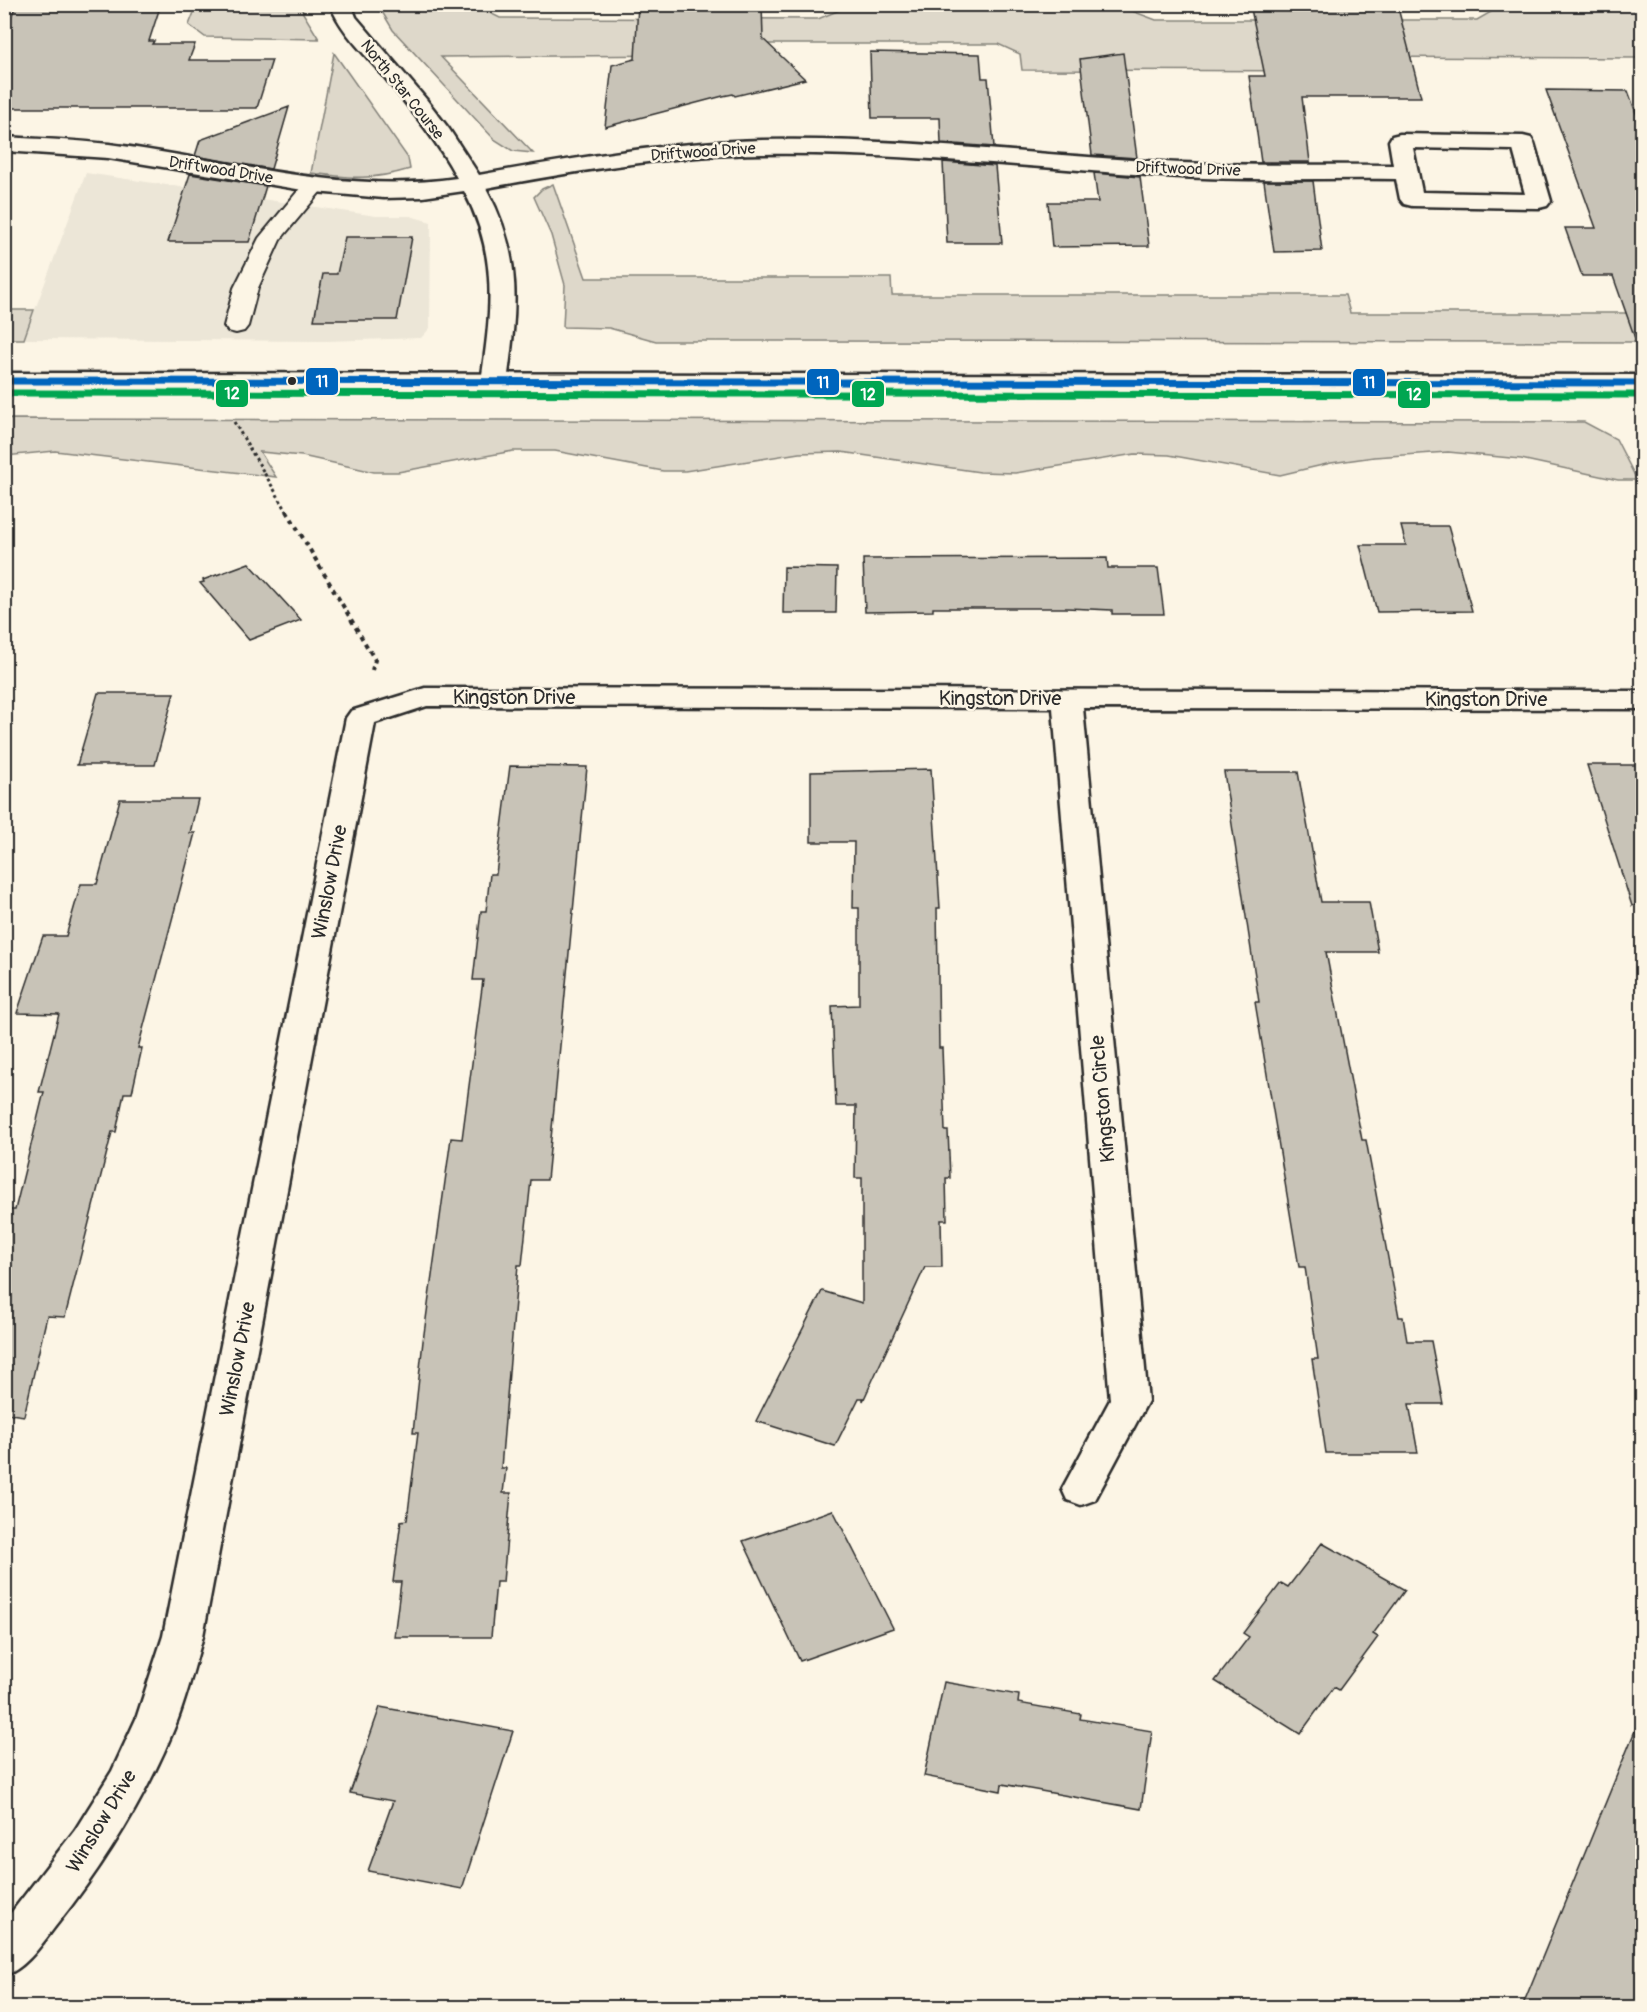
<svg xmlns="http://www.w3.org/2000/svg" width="1647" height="2012" font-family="Pangolin,sans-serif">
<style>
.built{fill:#ece6d7}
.green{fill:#ded8ca;stroke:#84827a;stroke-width:1.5}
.building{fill:#c8c3b7;stroke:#2b2b2b;stroke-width:1.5}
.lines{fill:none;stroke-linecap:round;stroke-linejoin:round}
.lane-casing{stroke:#2b2b2b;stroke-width:4}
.street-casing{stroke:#2b2b2b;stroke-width:5}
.primary-casing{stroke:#2b2b2b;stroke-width:5}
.path-far1{stroke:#2b2b2b;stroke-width:3;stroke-dasharray:3 3;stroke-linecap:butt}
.path{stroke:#2b2b2b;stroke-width:4;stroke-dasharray:4.5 4.5;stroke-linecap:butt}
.lane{fill:#fcf5e5;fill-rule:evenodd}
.street{fill:#fcf5e5;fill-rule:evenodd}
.primary{fill:#fcf5e5;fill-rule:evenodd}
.bus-1-casing{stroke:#fcf5e5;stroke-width:10}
.bus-2-casing{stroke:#fcf5e5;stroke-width:10}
.bus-1{stroke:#0065bd;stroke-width:7}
.bus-2{stroke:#00a651;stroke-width:7}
.bus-dot{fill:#2b2b2b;stroke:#fcf5e5;stroke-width:2}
.labels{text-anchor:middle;stroke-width:5;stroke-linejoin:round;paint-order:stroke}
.far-street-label{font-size:16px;fill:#2b2b2b;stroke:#fcf5e5}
.street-label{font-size:20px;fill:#2b2b2b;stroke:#fcf5e5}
.line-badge{stroke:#fcf5e5;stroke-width:2}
.badge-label{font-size:16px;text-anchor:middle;font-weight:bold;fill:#fff}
</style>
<rect width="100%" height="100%" fill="#fcf5e5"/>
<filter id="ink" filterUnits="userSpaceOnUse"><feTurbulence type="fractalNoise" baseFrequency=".0167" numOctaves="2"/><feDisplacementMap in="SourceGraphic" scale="12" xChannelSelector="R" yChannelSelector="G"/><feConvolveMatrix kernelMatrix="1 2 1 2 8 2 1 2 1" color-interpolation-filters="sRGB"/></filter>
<g filter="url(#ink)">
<path class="built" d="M 86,173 L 376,216 L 410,216 L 431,222 L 430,328 L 421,338 L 326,341 L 24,339 Z"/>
<path class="green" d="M 854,4 L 1123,4 L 1124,8 L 1156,20 L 1477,20 L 1498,8 L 1497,5 L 1642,4 L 1642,58 L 1343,57 L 1346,71 L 1022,70 L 1020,54 L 998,44 L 701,44 L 680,55 L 441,57 L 533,153 L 513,151 L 494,139 L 393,30 L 378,5 L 474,5 L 500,18 L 818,19 Z
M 197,5 L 301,5 L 303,13 L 319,39 L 205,37 L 189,25 Z
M 334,53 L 408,158 L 410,169 C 370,181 352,178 311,173 Z
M 553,184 L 586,278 L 891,278 L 892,295 L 1345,295 L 1350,313 L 1642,313 L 1642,342 L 656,341 L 609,328 L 563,327 L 565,285 L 551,235 L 534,197 L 542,189 Z
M 5,310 L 34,310 L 24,339 L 5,339 Z
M 5,419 L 1584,422 L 1616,439 L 1637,480 L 1618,480 L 1521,459 L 1448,452 L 1374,457 L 1331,463 L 1280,475 L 1169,455 L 1135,454 L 1015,473 L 980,472 L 841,452 L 799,453 L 685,471 L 663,471 L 555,451 L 513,451 L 398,472 L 374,472 L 302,456 L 260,452 L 276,477 L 55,451 L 5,456 Z"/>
<path class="building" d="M 17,4 L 161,4 L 149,41 L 154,41 L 152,44 L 195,44 L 189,60 L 272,60 L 257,108 L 4,108 L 4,31 Z
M 638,4 L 762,4 L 763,39 L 805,79 L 735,96 L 733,94 L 723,96 L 605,127 L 612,65 L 635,59 Z
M 1250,4 L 1397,4 L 1421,97 L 1302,97 L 1310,162 L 1261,162 L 1249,76 L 1265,76 Z
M 870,52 L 980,54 L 982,78 L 988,78 L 994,147 L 941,143 L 940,118 L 872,118 Z
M 1123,53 L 1137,158 L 1092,155 L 1080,59 Z
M 1546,90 L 1628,91 L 1642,129 L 1642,339 L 1636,341 L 1613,276 L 1582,276 L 1565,228 L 1596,228 Z
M 289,107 L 271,169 L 195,156 L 200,140 Z
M 943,162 L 995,166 L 1002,243 L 947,243 Z
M 1094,173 L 1140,177 L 1149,246 L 1052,247 L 1048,202 L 1098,202 Z
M 190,174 L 266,186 L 249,242 L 168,242 Z
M 1264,181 L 1313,181 L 1322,251 L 1274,252 Z
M 345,237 L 412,237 L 397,320 L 314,320 L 323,274 L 337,274 Z
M 1401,526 L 1448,526 L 1472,611 L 1377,612 L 1360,545 L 1406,545 Z
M 1107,558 L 1108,568 L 1158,568 L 1164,614 L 1112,614 L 1112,610 L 1066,608 L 933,608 L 933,611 L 865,612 L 863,559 Z
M 249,563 L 301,620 L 249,640 L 200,583 L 204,582 L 203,580 Z
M 784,567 L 837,568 L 836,613 L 783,613 Z
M 98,693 L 174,693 L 155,765 L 77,765 Z
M 1587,765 L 1642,765 L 1642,904 L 1632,906 Z
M 510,766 L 587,767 L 547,1180 L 531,1180 L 522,1265 L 518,1265 L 501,1468 L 506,1468 L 503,1493 L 511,1493 L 503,1582 L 496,1582 L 491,1637 L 394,1637 L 401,1582 L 393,1582 L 401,1521 L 407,1520 L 418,1433 L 413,1433 L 423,1341 L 451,1138 L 462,1139 L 483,980 L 473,980 L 481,911 L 486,911 L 490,874 L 496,874 Z
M 931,769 L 940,908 L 937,908 L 939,1048 L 942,1048 L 945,1131 L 948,1131 L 950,1178 L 946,1178 L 947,1220 L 941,1220 L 942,1267 L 925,1267 L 863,1401 L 863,1398 L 859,1398 L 835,1446 L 756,1421 L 822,1291 L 862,1303 L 862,1178 L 855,1178 L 856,1106 L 836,1106 L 832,1006 L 859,1005 L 859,908 L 853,908 L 854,842 L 811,842 L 811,772 Z
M 1224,772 L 1298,772 L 1321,902 L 1369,902 L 1378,952 L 1326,952 L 1362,1140 L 1366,1140 L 1399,1317 L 1403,1317 L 1407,1341 L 1431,1341 L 1443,1404 L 1409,1404 L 1418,1453 L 1326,1453 L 1312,1359 L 1318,1359 L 1305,1267 L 1299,1267 L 1255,1002 L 1259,1002 Z
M 120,799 L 198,799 L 190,833 L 195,833 L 138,1048 L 142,1048 L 132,1093 L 124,1093 L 116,1132 L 112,1132 L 65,1317 L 47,1316 L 24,1416 L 4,1413 L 4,1210 L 15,1210 L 44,1092 L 39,1092 L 59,1014 L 17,1013 L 43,936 L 66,936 L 81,884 L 97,884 Z
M 833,1510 L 893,1628 L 800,1661 L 743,1541 Z
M 1322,1543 L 1405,1590 L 1373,1634 L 1378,1637 L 1339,1690 L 1334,1687 L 1300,1734 L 1215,1681 L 1249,1637 L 1243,1633 L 1281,1583 L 1288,1587 Z
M 944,1682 L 1019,1695 L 1018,1703 L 1081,1714 L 1080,1719 L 1152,1731 L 1141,1809 L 1002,1784 L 1001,1791 L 924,1776 Z
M 380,1707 L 513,1731 L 462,1889 L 368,1871 L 393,1801 L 350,1793 Z
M 1641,1716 L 1642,2007 L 1522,2007 Z"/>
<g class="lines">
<defs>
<path id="lane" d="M 315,178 L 323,180 L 326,185 L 280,240 L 258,288 L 248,326 L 244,331 L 236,333 L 228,331 L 224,326 L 234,288 L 259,238 L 307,180 Z"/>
<path id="street" d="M 330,4 L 351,4 L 356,17 L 426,99 L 449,129 L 479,175 C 573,158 667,142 762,140 C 902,137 1042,156 1181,163 C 1252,166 1323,164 1393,165 L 1389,141 L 1392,136 L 1400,134 L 1523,136 L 1531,138 L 1534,143 L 1551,201 L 1547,206 L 1539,208 L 1412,206 L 1404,204 L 1400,199 L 1396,179 C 1325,178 1252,181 1180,177 C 1042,169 903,152 763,154 C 670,155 578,171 486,188 C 523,256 517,308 507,382 L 503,387 L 494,390 L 485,387 L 481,382 C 491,313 499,256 464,191 L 423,197 L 384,198 L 315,192 L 108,158 L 4,151 L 4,137 C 39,139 75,140 109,144 C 225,159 340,195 457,178 C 437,140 409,107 382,74 C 363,52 340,31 330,4 ZM 1413,148 L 1513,150 L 1525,194 L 1422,192 Z
M 425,688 L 1642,691 L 1642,709 L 1083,708 L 1148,1401 L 1095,1500 L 1081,1505 L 1067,1500 L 1062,1489 L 1110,1400 L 1053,708 L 427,706 L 375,723 L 203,1636 C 195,1664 188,1692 178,1719 C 149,1793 107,1861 58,1923 C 42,1943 28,1967 4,1976 L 4,1922 L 75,1830 L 112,1771 L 136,1719 L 163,1636 L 346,718 L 351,711 Z"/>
<path id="primary" d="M 4,373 L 1642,375 L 1642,391 L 4,389 Z"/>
</defs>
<use href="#lane" class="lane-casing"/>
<use href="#street" class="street-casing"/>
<use href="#primary" class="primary-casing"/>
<path class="path-far1" d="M 234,422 L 288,513"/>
<path class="path" d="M 287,511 L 375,660 L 372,670"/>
<use href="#lane" class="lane"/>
<use href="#street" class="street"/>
<use href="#primary" class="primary"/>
<defs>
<path id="bus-1" d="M 4,381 L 1642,383"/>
<path id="bus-2" d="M 4,393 L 1642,395"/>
</defs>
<use href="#bus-1" class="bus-1-casing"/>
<use href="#bus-2" class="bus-2-casing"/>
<use href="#bus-1" class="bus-1"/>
<use href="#bus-2" class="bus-2"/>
</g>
</g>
<circle class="bus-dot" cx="292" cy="381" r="5"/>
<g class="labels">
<g class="far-street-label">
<text transform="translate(403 89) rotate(51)" y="6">North Star Course</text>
<text transform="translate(703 151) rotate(-4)" y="6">Driftwood Drive</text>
<text transform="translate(1188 168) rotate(2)" y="6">Driftwood Drive</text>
<text transform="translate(221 169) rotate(9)" y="6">Driftwood Drive</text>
</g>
<g class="street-label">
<text x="514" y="704">Kingston Drive</text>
<text x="1000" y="705">Kingston Drive</text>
<text x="1486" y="706">Kingston Drive</text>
<text transform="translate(329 882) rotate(-79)" y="7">Winslow Drive</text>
<text transform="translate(1102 1099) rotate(-95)" y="7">Kingston Circle</text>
<text transform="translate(237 1359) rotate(-79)" y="7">Winslow Drive</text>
<text transform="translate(101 1821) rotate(-59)" y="7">Winslow Drive</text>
</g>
</g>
<g class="line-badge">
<rect x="305" y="367" width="34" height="29" rx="6" fill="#0065bd"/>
<rect x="806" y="368" width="34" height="28" rx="6" fill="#0065bd"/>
<rect x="1352" y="368" width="34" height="29" rx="6" fill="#0065bd"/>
<rect x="215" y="379" width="34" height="29" rx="6" fill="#00a651"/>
<rect x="851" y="380" width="34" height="28" rx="6" fill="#00a651"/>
<rect x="1397" y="380" width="34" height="29" rx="6" fill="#00a651"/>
</g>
<g class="badge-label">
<text x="322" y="387">11</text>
<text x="823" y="388">11</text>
<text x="1369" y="388">11</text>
<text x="232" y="399">12</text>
<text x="868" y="400">12</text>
<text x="1414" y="400">12</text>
</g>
<rect width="1647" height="2012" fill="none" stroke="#fcf5e5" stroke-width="24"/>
<rect x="12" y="12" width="1623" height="1988" fill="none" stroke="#2b2b2b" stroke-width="2" filter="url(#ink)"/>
</svg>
